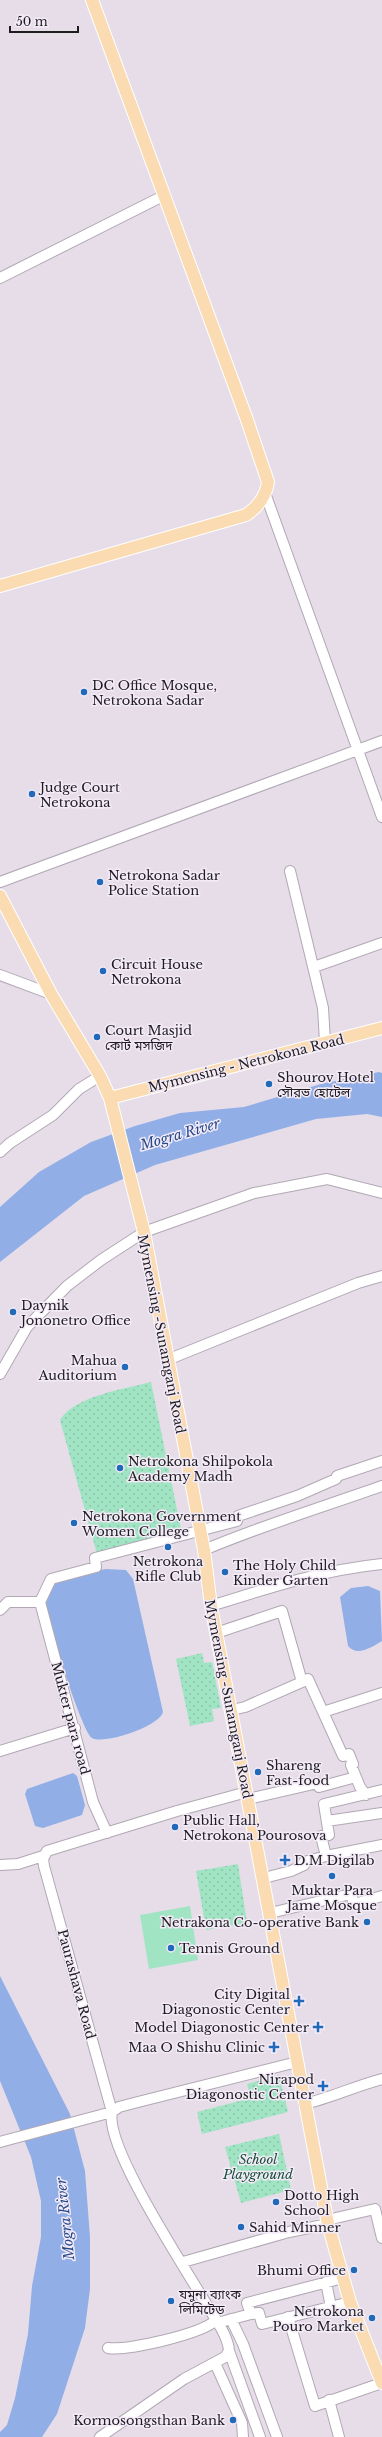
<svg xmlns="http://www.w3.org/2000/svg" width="382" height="2437" font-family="'Libre Baskerville','Noto Sans Bengali',serif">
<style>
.park{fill:url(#park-dots)}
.pitch{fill:#a1e4c4}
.water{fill:#91afe6}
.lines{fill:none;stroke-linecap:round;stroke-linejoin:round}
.minor-casing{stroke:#b1a8b4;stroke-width:12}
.major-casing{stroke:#fff;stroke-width:14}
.minor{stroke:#fff;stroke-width:10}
.major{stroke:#fadbb2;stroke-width:12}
.poi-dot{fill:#2169b9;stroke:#f3ebf7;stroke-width:1.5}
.labels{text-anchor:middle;stroke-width:3;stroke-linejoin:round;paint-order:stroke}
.poi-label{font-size:13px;fill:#1f1c20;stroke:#f3ebf7;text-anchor:start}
.street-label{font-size:13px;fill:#1f1c20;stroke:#f3ebf7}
.park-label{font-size:13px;font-style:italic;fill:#18503a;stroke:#f3ebf7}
.water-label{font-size:14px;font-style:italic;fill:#274a8c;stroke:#f3ebf7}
</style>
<defs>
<pattern id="park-dots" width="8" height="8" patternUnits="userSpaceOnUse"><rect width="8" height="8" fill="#a1e4c4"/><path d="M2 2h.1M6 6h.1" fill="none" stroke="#8ac3a8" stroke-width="1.8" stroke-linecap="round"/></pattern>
</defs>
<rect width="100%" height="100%" fill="#e6dde9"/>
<path class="park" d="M 151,1382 L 182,1534 L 97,1554 L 60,1420 C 74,1396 125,1389 151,1382 Z
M 202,1653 L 204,1663 L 212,1662 L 221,1708 L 212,1709 L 214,1721 L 190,1726 L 176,1659 Z
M 238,1864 L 247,1923 L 206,1930 L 196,1871 Z
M 279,2075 L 288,2112 L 202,2134 L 197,2112 L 251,2098 L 247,2084 Z
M 279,2134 L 291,2190 L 241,2203 L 225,2147 Z"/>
<path class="pitch" d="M 190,1906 L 198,1960 L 149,1969 L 140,1915 Z"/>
<path class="water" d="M 379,1072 L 382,1073 L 382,1117 L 367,1114 L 316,1119 L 155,1165 L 84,1196 L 0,1262 L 0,1207 L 39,1172 L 91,1142 L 135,1126 L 180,1113 L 244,1107 L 321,1084 Z
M 106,1569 L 126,1570 L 133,1579 L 163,1712 C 160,1726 104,1745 92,1738 C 82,1732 45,1615 46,1600 C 46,1596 51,1588 54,1584 C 63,1573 92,1571 106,1569 Z
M 368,1586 L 380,1591 L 382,1641 C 372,1647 357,1657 348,1646 L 340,1597 L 351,1588 Z
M 73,1773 L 77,1776 L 85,1805 L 82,1815 L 43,1828 L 35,1826 L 25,1794 L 27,1789 Z
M 0,1976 L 70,2114 L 85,2171 L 90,2237 L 90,2289 L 85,2328 L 57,2414 L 42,2437 L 0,2437 L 0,2432 L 7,2425 L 15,2398 L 28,2334 L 32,2286 L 41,2237 L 41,2201 L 31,2157 L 0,2081 Z"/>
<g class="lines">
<defs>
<path id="minor" d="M 0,278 L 165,195
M 265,493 L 382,817
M 290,871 L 323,1008 L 325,1042
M 0,882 L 382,741
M 314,967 L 382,943
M 0,975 L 51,994
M 0,1152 L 10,1143 L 53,1115 L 79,1089 L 100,1076
M 167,1360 L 358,1283 L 382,1276
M 0,1374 L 27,1327 L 67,1286 L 101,1260 L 144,1232 L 254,1193 L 327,1179 L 382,1193
M 204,1550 C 263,1525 323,1507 382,1486
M 40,1602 L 93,1802 L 107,1833
M 211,1606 C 268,1588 322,1570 382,1564
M 0,1610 L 8,1602 L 40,1602 L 51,1579 L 96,1567 L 95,1558 L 237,1521 L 238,1516 L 297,1496 L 336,1479 L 337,1476 L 382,1461
M 216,1633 L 282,1611 L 302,1682 L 308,1679 L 343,1756 L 349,1754 L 353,1764 L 351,1765 L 360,1787 L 366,1795
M 232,1710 L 245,1707 L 302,1682
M 323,1712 L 382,1693
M 0,1751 L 75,1728
M 248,1799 L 318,1783 L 319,1787 L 356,1777
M 327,1821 L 382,1813
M 326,1856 L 382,1845
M 0,1865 L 18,1864 L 43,1856
M 264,1878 L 291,1871 L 304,1865 L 304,1862 L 326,1856 L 321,1836 L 329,1835 L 324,1804 L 382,1790
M 270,1913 L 351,1894 L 354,1904 L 382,1896
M 304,2104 C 331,2098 355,2086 382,2079
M 0,2142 L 112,2112 L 44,1866 L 43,1859 L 47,1851 L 177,1811 L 247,1792
M 327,2220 L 375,2209 L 382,2238
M 183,2262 L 289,2232 L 328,2224
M 326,2282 L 331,2307
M 251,2314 L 259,2313 L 262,2324 L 350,2302
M 288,2317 L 315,2406 L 382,2383
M 231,2319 L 243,2344 L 277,2437
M 217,2323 L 251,2314 L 247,2303 L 343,2278
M 108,2348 C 127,2351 202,2334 216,2320
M 229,2351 L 260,2437
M 215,2363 L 242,2423 L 243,2437
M 329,2400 L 339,2437
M 100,2437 L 184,2379 L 225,2357 L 229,2351 C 228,2336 216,2320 208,2307 C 188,2272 104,2147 112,2112 L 119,2107 L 138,2102 L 297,2062"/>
<path id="major" d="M 0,586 L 246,515 C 258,507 266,496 268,482 L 246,417 L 92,0
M 0,896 L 51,994 L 100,1076 L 110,1098 L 144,1232 L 204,1550 L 211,1606 L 328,2224 L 350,2302 L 382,2383
M 110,1098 L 382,1028"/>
</defs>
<use href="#minor" class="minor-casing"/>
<use href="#major" class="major-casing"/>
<use href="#minor" class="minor"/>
<use href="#major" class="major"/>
</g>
<g class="poi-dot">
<circle cx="84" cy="692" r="4"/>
<circle cx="32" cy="794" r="4"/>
<circle cx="100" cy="882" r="4"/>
<circle cx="103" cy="971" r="4"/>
<circle cx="97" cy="1037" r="4"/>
<circle cx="269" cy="1084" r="4"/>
<circle cx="13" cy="1312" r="4"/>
<circle cx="125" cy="1367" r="4"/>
<circle cx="120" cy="1468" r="4"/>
<circle cx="74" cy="1523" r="4"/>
<circle cx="168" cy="1547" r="4"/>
<circle cx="225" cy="1572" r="4"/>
<circle cx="258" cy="1772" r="4"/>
<circle cx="175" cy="1827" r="4"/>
<path d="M283 1854h4v4h4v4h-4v4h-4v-4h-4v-4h4z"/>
<circle cx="332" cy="1876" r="4"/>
<circle cx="367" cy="1922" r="4"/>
<circle cx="171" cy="1948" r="4"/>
<path d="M297 1995h4v4h4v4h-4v4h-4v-4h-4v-4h4z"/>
<path d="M316 2021h4v4h4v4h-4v4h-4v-4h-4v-4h4z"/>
<path d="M272 2041h4v4h4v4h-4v4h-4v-4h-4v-4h4z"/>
<path d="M321 2080h4v4h4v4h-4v4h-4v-4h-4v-4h4z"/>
<circle cx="276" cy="2202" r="4"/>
<circle cx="241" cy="2227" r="4"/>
<circle cx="354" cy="2270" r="4"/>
<circle cx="171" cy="2301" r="4"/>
<circle cx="372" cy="2318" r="4"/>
<circle cx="233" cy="2420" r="4"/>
</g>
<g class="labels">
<g class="poi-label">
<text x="92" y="690">DC Office Mosque,<tspan x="92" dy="15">Netrokona Sadar</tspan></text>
<text x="40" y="792">Judge Court<tspan x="40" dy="15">Netrokona</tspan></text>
<text x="108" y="880">Netrokona Sadar<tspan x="108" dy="15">Police Station</tspan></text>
<text x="111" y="969">Circuit House<tspan x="111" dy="15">Netrokona</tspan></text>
<text x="105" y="1035">Court Masjid<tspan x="105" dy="15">কোর্ট মসজিদ</tspan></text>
<text x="277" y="1082">Shourov Hotel<tspan x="277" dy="15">সৌরভ হোটেল</tspan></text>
<text x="21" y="1310">Daynik<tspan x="21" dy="15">Jononetro Office</tspan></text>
<text x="117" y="1365" text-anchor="end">Mahua<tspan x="117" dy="15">Auditorium</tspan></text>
<text x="128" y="1466">Netrokona Shilpokola<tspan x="128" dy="15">Academy Madh</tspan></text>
<text x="82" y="1521">Netrokona Government<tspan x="82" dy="15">Women College</tspan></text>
<text x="168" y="1566" text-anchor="middle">Netrokona<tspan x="168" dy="15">Rifle Club</tspan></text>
<text x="233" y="1570">The Holy Child<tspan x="233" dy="15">Kinder Garten</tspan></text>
<text x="266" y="1770">Shareng<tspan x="266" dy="15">Fast-food</tspan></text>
<text x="183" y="1825">Public Hall,<tspan x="183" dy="15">Netrokona Pourosova</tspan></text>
<text x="294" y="1865">D.M Digilab</text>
<text x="332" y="1895" text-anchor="middle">Muktar Para<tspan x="332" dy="15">Jame Mosque</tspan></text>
<text x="359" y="1927" text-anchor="end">Netrakona Co-operative Bank</text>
<text x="179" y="1953">Tennis Ground</text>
<text x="290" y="1999" text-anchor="end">City Digital<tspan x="290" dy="15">Diagonostic Center</tspan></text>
<text x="309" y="2032" text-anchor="end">Model Diagonostic Center</text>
<text x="265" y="2052" text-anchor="end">Maa O Shishu Clinic</text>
<text x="314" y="2084" text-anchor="end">Nirapod<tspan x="314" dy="15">Diagonostic Center</tspan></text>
<text x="284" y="2200">Dotto High<tspan x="284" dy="15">School</tspan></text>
<text x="249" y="2232">Sahid Minner</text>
<text x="346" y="2275" text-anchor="end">Bhumi Office</text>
<text x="179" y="2299">যমুনা ব্যাংক<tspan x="179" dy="15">লিমিটেড</tspan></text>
<text x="364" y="2316" text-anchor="end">Netrokona<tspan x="364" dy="15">Pouro Market</tspan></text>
<text x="225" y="2425" text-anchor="end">Kormosongsthan Bank</text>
</g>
<g class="street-label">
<text transform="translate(246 1063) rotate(-14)" y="5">Mymensing - Netrokona Road</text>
<text transform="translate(162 1334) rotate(79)" y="5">Mymensing -Sunamganj Road</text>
<text transform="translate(229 1699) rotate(79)" y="5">Mymensing -Sunamganj Road</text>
<text transform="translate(71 1718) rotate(75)" y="5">Mukter para road</text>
<text transform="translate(77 1984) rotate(75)" y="5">Paurashava Road</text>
</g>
<g class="park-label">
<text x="258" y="2164">School<tspan x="258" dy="15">Playground</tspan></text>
</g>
<g class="water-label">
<text transform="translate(180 1134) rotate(-16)" y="5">Mogra River</text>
<text transform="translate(65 2219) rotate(-96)" y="5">Mogra River</text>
</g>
</g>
<path d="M10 26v6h68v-6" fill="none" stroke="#1f1c20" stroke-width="2"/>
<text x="16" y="26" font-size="12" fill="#1f1c20" stroke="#f3ebf7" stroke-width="3" paint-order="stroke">50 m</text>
</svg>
